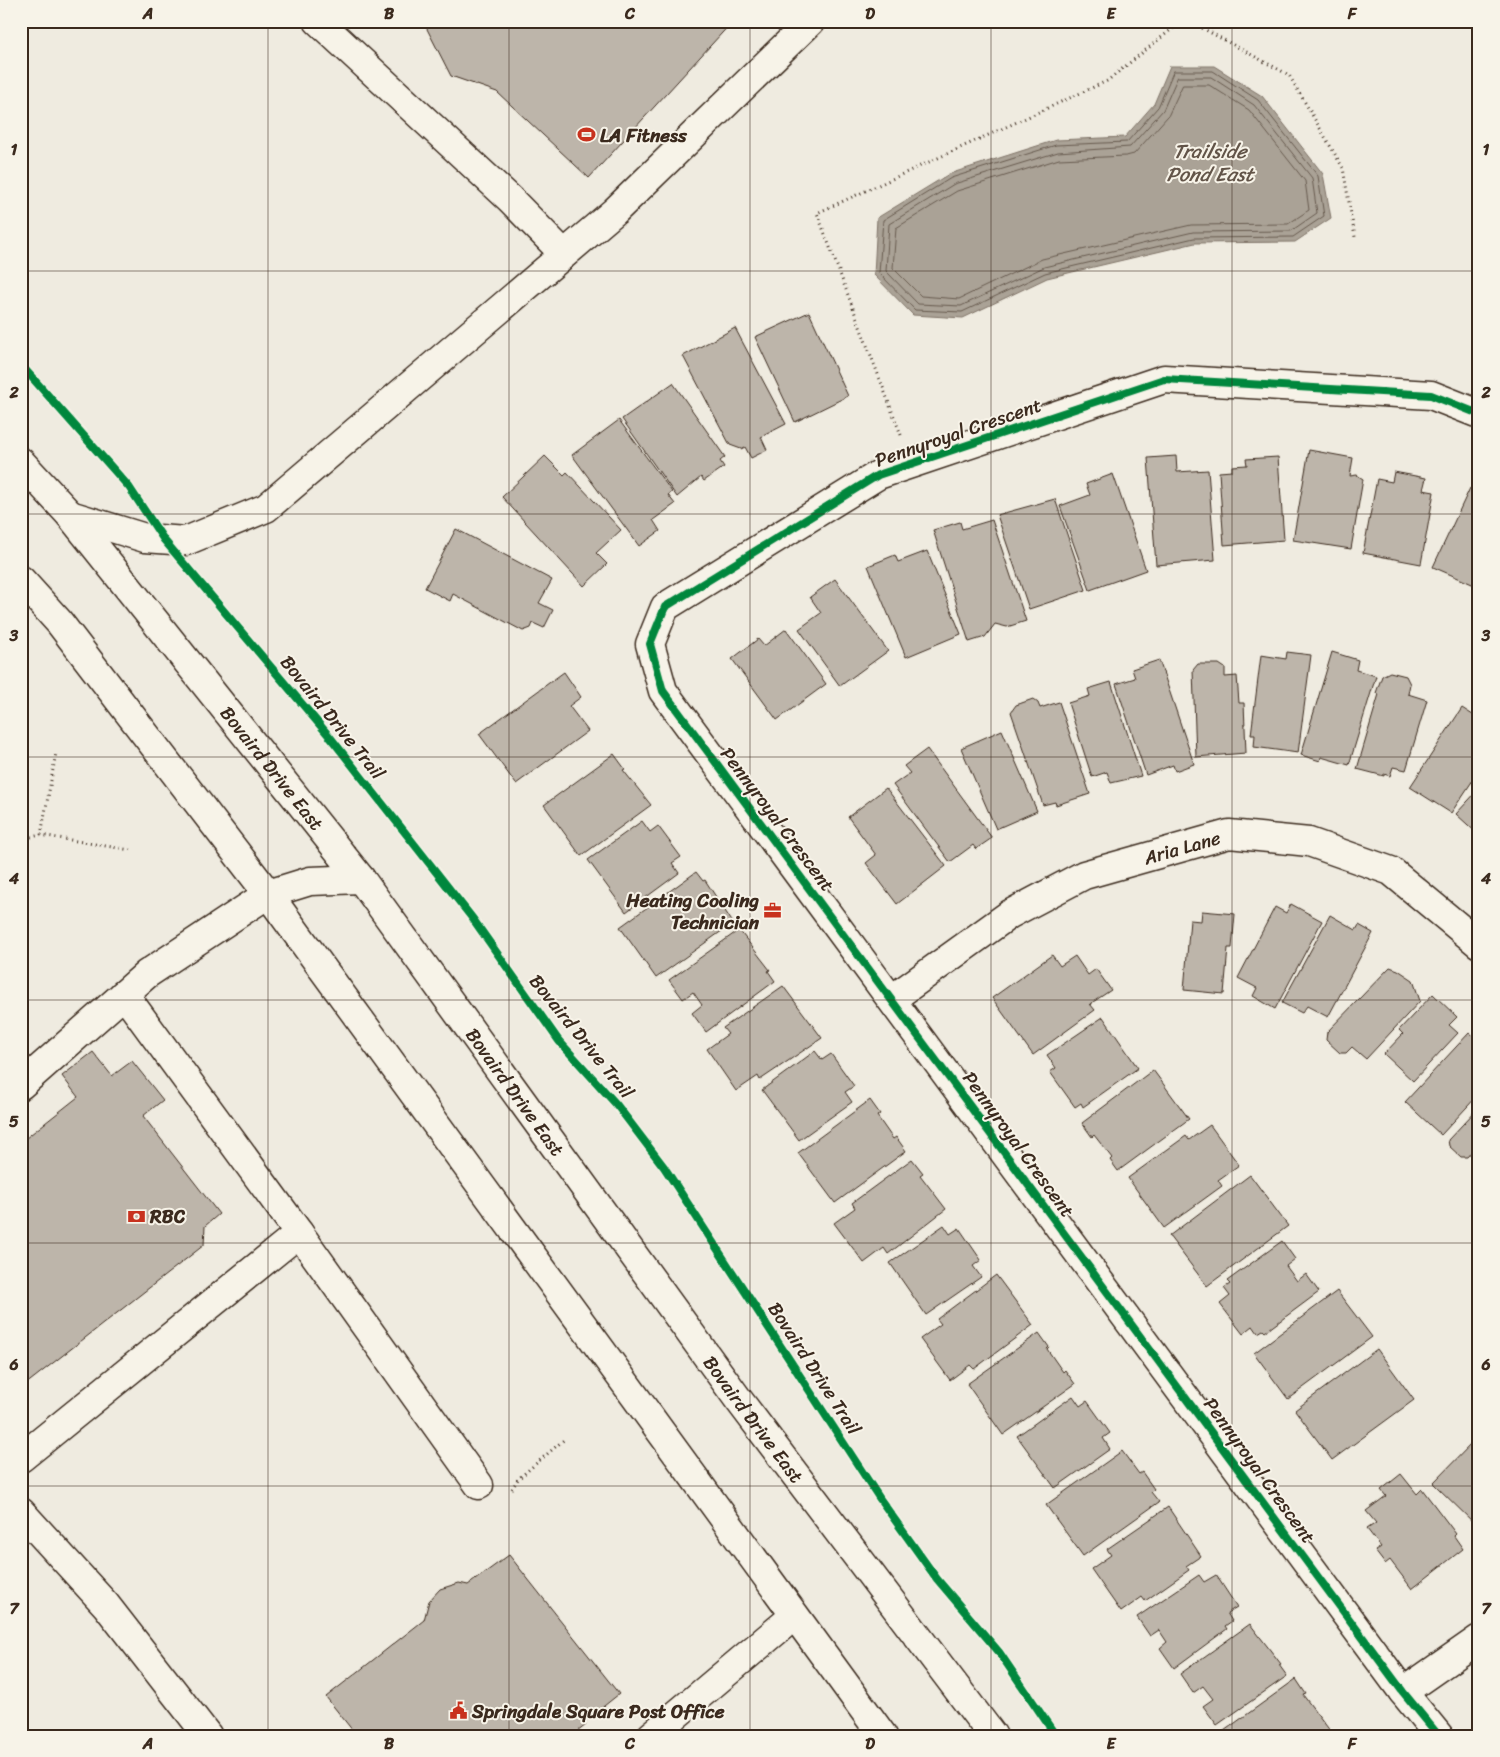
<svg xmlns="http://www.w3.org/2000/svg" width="1500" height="1757" font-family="Sriracha,sans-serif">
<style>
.water{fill:#aaa296;stroke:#7e7266}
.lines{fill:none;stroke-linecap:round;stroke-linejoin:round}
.shore{stroke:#675a4e;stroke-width:1}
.building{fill:#bdb5aa;stroke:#3b2a1e}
.minor-casing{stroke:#3b2a1e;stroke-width:31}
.major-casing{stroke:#3b2a1e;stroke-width:31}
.path{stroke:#3b2a1e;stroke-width:3;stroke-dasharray:1 4;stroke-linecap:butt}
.minor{stroke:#f7f3e8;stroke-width:28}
.major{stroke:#f7f3e8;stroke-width:28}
.cycleway-casing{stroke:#f7f3e8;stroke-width:11}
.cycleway{stroke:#00873e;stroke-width:8}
.grid{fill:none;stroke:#3b2a1e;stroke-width:1;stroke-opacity:0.55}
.labels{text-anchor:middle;stroke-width:4;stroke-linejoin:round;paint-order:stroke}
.poi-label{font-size:19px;font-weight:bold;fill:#3b2a1e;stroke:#f7f3e8;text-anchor:start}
.street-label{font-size:19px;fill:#3b2a1e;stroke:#f7f3e8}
.water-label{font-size:20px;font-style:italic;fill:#625448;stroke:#f7f3e8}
.neatline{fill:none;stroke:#3b2a1e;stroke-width:2}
.grid-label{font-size:16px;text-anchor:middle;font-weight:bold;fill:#3b2a1e}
</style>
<rect width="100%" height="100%" fill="#efebe0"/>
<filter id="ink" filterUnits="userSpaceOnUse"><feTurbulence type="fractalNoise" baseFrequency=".02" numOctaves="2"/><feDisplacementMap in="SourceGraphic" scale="10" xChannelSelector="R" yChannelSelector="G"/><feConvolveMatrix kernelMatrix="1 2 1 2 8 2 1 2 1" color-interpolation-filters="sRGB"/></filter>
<g filter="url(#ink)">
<path class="water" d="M 1170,66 L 1214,66 L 1262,96 L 1323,174 L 1331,218 L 1295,242 L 1195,243 L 1047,278 L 963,318 L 913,315 L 874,275 L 877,218 L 949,174 L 1056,140 L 1125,137 L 1154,104 Z"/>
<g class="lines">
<path class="shore" d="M 1174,71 L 1213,71 L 1258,100 L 1318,176 L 1324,216 L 1293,237 L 1194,238 L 1045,273 L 962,312 L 915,310 L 879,273 L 883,220 L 951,178 L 1056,145 L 1127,142 L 1158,107 Z
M 1178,77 L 1211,77 L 1254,105 L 1312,178 L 1317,213 L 1291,231 L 1193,232 L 1044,267 L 961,306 L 918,304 L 886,271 L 889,224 L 954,184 L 1058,152 L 1130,147 L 1163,110 Z
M 1183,85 L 1209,85 L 1249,110 L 1305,181 L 1309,210 L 1288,224 L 1191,225 L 1042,259 L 959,299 L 921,296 L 893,268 L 896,228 L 957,191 L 1059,159 L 1126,156 L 1134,154 L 1168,116 Z"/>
</g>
<path class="building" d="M 419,21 L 733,21 L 589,178 L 497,92 L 451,76 L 426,27 Z
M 809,312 L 848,396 L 795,422 L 755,337 Z
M 735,328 L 786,424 L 761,437 L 767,450 L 751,458 L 745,447 L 741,449 L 730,445 L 683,356 Z
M 673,383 L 725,457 L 720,461 L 724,467 L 704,481 L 701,477 L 677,497 L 622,419 Z
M 619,420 L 672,492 L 668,495 L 675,504 L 653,520 L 660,531 L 639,546 L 572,455 Z
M 1309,450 L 1353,458 L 1350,476 L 1357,475 L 1363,479 L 1351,549 L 1293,540 Z
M 545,456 L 564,475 L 567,472 L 621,530 L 596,553 L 607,564 L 584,586 L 502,497 Z
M 1176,456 L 1177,472 L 1208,470 L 1215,560 L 1156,565 L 1148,458 Z
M 1278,457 L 1284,540 L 1224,545 L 1219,472 L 1232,471 L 1232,466 L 1247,465 L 1246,459 Z
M 1394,472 L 1426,478 L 1423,490 L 1434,492 L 1421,564 L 1363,553 L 1377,479 L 1392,482 Z
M 1113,474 L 1146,570 L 1090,590 L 1060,506 L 1090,495 L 1086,484 Z
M 1470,488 L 1479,493 L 1479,587 L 1433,567 Z
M 1055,499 L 1086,590 L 1029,609 L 997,515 Z
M 992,520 L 1026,621 L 1007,627 L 995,624 L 985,637 L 969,642 L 933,530 L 960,522 L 962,529 Z
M 456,529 L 552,580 L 539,603 L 553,610 L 544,628 L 533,623 L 531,628 L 523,631 L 453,594 L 450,601 L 425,588 Z
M 927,551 L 961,634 L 906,657 L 868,566 L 895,555 L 898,562 Z
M 835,579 L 888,651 L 840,686 L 799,629 L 821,613 L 810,597 Z
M 786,629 L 826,684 L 777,720 L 732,659 L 758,639 L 764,646 Z
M 1287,652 L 1311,655 L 1298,753 L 1254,747 L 1255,735 L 1251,735 L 1261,655 L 1286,659 Z
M 1332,652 L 1358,660 L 1356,670 L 1376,676 L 1349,765 L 1321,757 L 1320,761 L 1301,755 Z
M 1159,660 L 1194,764 L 1175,771 L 1173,765 L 1146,775 L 1116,684 L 1135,678 L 1132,669 Z
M 1198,664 L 1219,664 L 1225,668 L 1225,677 L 1237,676 L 1239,703 L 1244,703 L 1246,753 L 1196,757 L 1193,670 Z
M 564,672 L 581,697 L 569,706 L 588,731 L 516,784 L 479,734 Z
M 1390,672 L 1406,676 L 1410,684 L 1408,694 L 1427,700 L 1406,770 L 1393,767 L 1390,776 L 1384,774 L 1384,776 L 1357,769 L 1379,694 L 1376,693 L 1382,676 Z
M 1111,682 L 1141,776 L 1111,783 L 1107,772 L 1092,777 L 1068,703 L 1090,696 L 1088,689 Z
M 1033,699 L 1038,703 L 1040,708 L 1059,702 L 1090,794 L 1056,805 L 1055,802 L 1043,805 L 1011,712 L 1016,705 Z
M 1462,708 L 1479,719 L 1479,771 L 1451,813 L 1410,787 Z
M 1002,730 L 1037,811 L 996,829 L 961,748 Z
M 927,749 L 992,838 L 976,849 L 973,845 L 950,862 L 893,785 L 910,773 L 904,766 Z
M 614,754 L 625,769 L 623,770 L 651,805 L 581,856 L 544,805 Z
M 886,788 L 946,866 L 897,904 L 866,863 L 876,855 L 848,817 Z
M 1479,789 L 1479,835 L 1456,814 Z
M 642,821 L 650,832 L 658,826 L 681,857 L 672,863 L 679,873 L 626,912 L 588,860 Z
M 696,872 L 703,881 L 705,880 L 733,923 L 656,978 L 620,927 Z
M 1291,904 L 1322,921 L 1275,1009 L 1253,996 L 1257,988 L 1238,978 L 1275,907 L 1286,913 Z
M 1202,911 L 1235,914 L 1232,948 L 1228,948 L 1224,994 L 1184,990 L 1190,920 L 1201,921 Z
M 1330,915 L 1356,930 L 1359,925 L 1373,933 L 1328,1017 L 1307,1006 L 1302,1013 L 1282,1003 Z
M 739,930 L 770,970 L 768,971 L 775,981 L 706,1032 L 692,1013 L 702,1005 L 693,992 L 683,999 L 669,980 Z
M 1052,955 L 1060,966 L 1075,956 L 1088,975 L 1096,969 L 1111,990 L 1090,1004 L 1095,1010 L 1033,1055 L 992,998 Z
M 1390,967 L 1398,970 L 1413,980 L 1420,1001 L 1366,1059 L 1352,1047 L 1346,1053 L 1340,1053 L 1326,1040 L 1327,1032 Z
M 783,986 L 822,1038 L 760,1080 L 758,1076 L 736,1091 L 707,1049 L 728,1034 L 723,1028 Z
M 1433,994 L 1457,1017 L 1449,1025 L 1458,1033 L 1413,1081 L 1384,1054 L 1403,1034 L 1399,1030 Z
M 1103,1017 L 1138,1068 L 1083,1107 L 1081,1103 L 1075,1107 L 1050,1072 L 1056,1068 L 1047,1055 Z
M 1469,1033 L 1479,1042 L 1479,1094 L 1441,1135 L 1405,1102 Z
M 815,1051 L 822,1060 L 831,1054 L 854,1086 L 845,1092 L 852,1102 L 799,1140 L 762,1090 Z
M 93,1052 L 112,1076 L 132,1061 L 163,1100 L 143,1116 L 219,1214 L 205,1226 L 204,1245 L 21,1388 L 21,1142 L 78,1097 L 62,1076 Z
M 1153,1070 L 1189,1119 L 1118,1171 L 1110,1160 L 1112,1158 L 1094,1135 L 1092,1137 L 1082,1123 Z
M 870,1100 L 880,1114 L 877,1116 L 893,1139 L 896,1137 L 906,1151 L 835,1203 L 798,1153 Z
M 1479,1107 L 1479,1154 L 1474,1149 L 1467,1157 L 1461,1157 L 1449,1146 L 1448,1140 Z
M 1210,1125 L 1239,1165 L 1218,1180 L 1222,1186 L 1164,1228 L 1128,1178 L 1186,1136 L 1189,1140 Z
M 912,1159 L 923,1173 L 920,1175 L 946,1209 L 888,1254 L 884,1248 L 864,1263 L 834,1223 L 855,1208 L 852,1203 Z
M 1250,1175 L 1288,1226 L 1207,1286 L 1169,1236 Z
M 944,1225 L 950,1234 L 959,1228 L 981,1260 L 973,1266 L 981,1277 L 926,1315 L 890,1263 Z
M 1282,1241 L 1295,1259 L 1286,1266 L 1297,1281 L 1306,1274 L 1319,1292 L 1265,1332 L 1263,1330 L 1258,1333 L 1253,1326 L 1243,1334 L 1220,1304 L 1230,1296 L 1224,1288 L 1230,1284 L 1227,1281 Z
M 996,1275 L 1033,1325 L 974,1369 L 970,1365 L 950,1380 L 920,1339 L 941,1324 L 937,1319 Z
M 1337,1291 L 1372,1337 L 1288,1399 L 1254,1353 Z
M 1039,1333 L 1049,1347 L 1047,1349 L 1063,1372 L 1065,1370 L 1075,1384 L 1003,1435 L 967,1384 Z
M 1377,1349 L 1414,1400 L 1332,1460 L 1295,1410 Z
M 1073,1396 L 1080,1406 L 1087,1401 L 1110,1433 L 1103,1438 L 1110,1449 L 1055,1488 L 1017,1436 Z
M 1476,1439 L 1479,1441 L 1479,1528 L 1433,1483 Z
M 1122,1451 L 1139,1474 L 1142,1472 L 1154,1489 L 1151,1492 L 1159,1502 L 1083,1556 L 1046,1505 Z
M 1401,1474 L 1417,1494 L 1422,1489 L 1456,1534 L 1454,1536 L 1463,1549 L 1412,1589 L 1390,1560 L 1385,1564 L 1375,1551 L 1381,1547 L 1367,1529 L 1376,1523 L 1366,1511 L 1386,1496 L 1381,1490 Z
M 1168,1507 L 1201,1556 L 1186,1566 L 1189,1570 L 1145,1601 L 1142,1597 L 1121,1612 L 1091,1569 L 1111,1555 L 1107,1549 Z
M 509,1555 L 619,1694 L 584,1722 L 586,1725 L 572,1736 L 357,1736 L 326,1697 L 424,1620 L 429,1601 L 440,1589 L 459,1583 L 468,1585 Z
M 1199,1575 L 1204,1582 L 1216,1575 L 1237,1607 L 1227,1613 L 1232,1621 L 1225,1626 L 1227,1629 L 1174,1668 L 1160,1648 L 1167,1642 L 1159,1630 L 1150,1636 L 1137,1617 Z
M 1250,1624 L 1281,1664 L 1279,1665 L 1287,1676 L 1217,1725 L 1203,1706 L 1213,1699 L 1203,1686 L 1193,1693 L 1180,1674 Z
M 1296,1679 L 1306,1694 L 1303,1695 L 1331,1732 L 1326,1736 L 1217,1736 Z"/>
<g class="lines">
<defs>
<g id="minor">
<path d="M 318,21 L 510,199 L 564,254"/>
<path d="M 70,515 L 145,538 L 186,541 L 266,508 L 615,211 L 811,21"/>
<path id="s1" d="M 892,999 L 1010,914 L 1084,875 L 1229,834 L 1309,842 L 1391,871 L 1479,944"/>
<path d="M 21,1085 L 147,974 L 268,894"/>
<path d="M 299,1233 L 479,1485"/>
<path d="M 21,1458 L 299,1233 L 124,994"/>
<path d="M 21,1512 L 106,1605 L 208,1736"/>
<path d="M 1403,1692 L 1479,1639"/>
<path d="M 651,1736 L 794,1616"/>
<path d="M 1439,1736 L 1403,1692 L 663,691 L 650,644 L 665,607 L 878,475 L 1164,379 L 1431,395 L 1479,414"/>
</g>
<g id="major">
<path id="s2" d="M 21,462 L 70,515 L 361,879 L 738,1399 L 993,1736"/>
<path d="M 21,580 L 59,622 L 268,894 L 883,1736"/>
<path d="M 268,894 L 310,881 L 361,879"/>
</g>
</defs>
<use href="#minor" class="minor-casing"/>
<use href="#major" class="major-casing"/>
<path class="path" d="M 1189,21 L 1289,75 L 1343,168 L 1355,237
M 901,435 L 817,213 L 1107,81 L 1182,21
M 41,835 L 56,753
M 21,839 L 41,835 L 130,850
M 512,1489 L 518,1479 L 566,1438"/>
<use href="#minor" class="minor"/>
<use href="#major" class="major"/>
<defs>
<path id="cycleway" d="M 21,365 L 129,487 L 164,540 L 330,737 L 473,919 L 559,1041 L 616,1104 L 664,1167 L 880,1499 L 937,1579 L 999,1652 L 1056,1736
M 1439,1736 L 1403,1692 L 663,691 L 650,644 L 665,607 L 878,475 L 1164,379 L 1431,395 L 1479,414"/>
</defs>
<use href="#cycleway" class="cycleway-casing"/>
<use href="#cycleway" class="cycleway"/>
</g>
</g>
<path class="grid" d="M 268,21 L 268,1736M 509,21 L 509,1736M 750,21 L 750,1736M 991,21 L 991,1736M 1232,21 L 1232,1736M 21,271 L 1479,271M 21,514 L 1479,514M 21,757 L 1479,757M 21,1000 L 1479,1000M 21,1243 L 1479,1243M 21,1486 L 1479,1486"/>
<defs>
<symbol id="stadium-bare" viewBox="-9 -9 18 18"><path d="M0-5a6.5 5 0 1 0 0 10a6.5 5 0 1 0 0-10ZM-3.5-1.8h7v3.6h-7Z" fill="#c8321e" stroke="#f7f3e8" stroke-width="2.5" paint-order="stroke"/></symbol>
<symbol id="office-bare" viewBox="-9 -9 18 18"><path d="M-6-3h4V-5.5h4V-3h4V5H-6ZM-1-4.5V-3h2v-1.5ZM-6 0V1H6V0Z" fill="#c8321e" stroke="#f7f3e8" stroke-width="2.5" paint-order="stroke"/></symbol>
<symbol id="bank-bare" viewBox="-9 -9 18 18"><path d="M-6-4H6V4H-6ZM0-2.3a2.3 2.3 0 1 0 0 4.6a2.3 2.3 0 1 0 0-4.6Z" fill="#c8321e" stroke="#f7f3e8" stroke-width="2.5" paint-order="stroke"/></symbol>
<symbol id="civic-bare" viewBox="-9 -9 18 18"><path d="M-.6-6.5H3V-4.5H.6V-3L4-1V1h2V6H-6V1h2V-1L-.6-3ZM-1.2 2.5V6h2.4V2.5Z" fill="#c8321e" stroke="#f7f3e8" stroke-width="2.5" paint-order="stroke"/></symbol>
</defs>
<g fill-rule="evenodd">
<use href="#stadium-bare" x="574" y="122" width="25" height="25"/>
<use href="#office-bare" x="760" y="898" width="25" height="25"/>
<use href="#bank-bare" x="124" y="1204" width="25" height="25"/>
<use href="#civic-bare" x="446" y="1698" width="25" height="25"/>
</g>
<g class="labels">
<g class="poi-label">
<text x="600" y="142">LA Fitness</text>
<text x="759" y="907" text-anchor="end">Heating Cooling<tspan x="759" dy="22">Technician</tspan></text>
<text x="150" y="1223">RBC</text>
<text x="472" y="1718">Springdale Square Post Office</text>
</g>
<g class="street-label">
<text transform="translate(958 432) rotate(-19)" y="7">Pennyroyal Crescent</text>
<text transform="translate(333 717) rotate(51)" y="7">Bovaird Drive Trail</text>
<text dy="7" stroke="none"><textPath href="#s2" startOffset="396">Bovaird Drive East</textPath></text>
<text transform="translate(778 819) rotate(53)" y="7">Pennyroyal Crescent</text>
<text dy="7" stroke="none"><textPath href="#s1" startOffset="331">Aria Lane</textPath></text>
<text transform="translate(582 1036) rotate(51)" y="7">Bovaird Drive Trail</text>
<text dy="7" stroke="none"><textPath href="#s2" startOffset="801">Bovaird Drive East</textPath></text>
<text transform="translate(1019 1144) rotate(54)" y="7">Pennyroyal Crescent</text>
<text transform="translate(815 1368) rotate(57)" y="7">Bovaird Drive Trail</text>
<text dy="7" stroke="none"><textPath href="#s2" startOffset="1206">Bovaird Drive East</textPath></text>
<text transform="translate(1260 1470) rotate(54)" y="7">Pennyroyal Crescent</text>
</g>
<g class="water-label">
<text x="1210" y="158">Trailside<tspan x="1210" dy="23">Pond East</tspan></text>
</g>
</g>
<rect width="1500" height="1757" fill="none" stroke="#f7f3e8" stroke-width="55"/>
<rect x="28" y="28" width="1444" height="1702" class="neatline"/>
<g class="grid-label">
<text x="148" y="19">A</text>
<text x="389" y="19">B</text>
<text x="630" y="19">C</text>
<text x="870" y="19">D</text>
<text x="1111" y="19">E</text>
<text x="1352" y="19">F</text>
<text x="14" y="155">1</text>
<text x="1486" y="155">1</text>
<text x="14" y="398">2</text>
<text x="1486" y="398">2</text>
<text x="14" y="641">3</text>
<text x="1486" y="641">3</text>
<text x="14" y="884">4</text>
<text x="1486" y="884">4</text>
<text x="14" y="1127">5</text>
<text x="1486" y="1127">5</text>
<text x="14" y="1370">6</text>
<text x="1486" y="1370">6</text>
<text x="14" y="1614">7</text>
<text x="1486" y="1614">7</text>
<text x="148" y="1749">A</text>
<text x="389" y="1749">B</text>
<text x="630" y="1749">C</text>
<text x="870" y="1749">D</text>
<text x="1111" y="1749">E</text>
<text x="1352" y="1749">F</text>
</g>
</svg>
